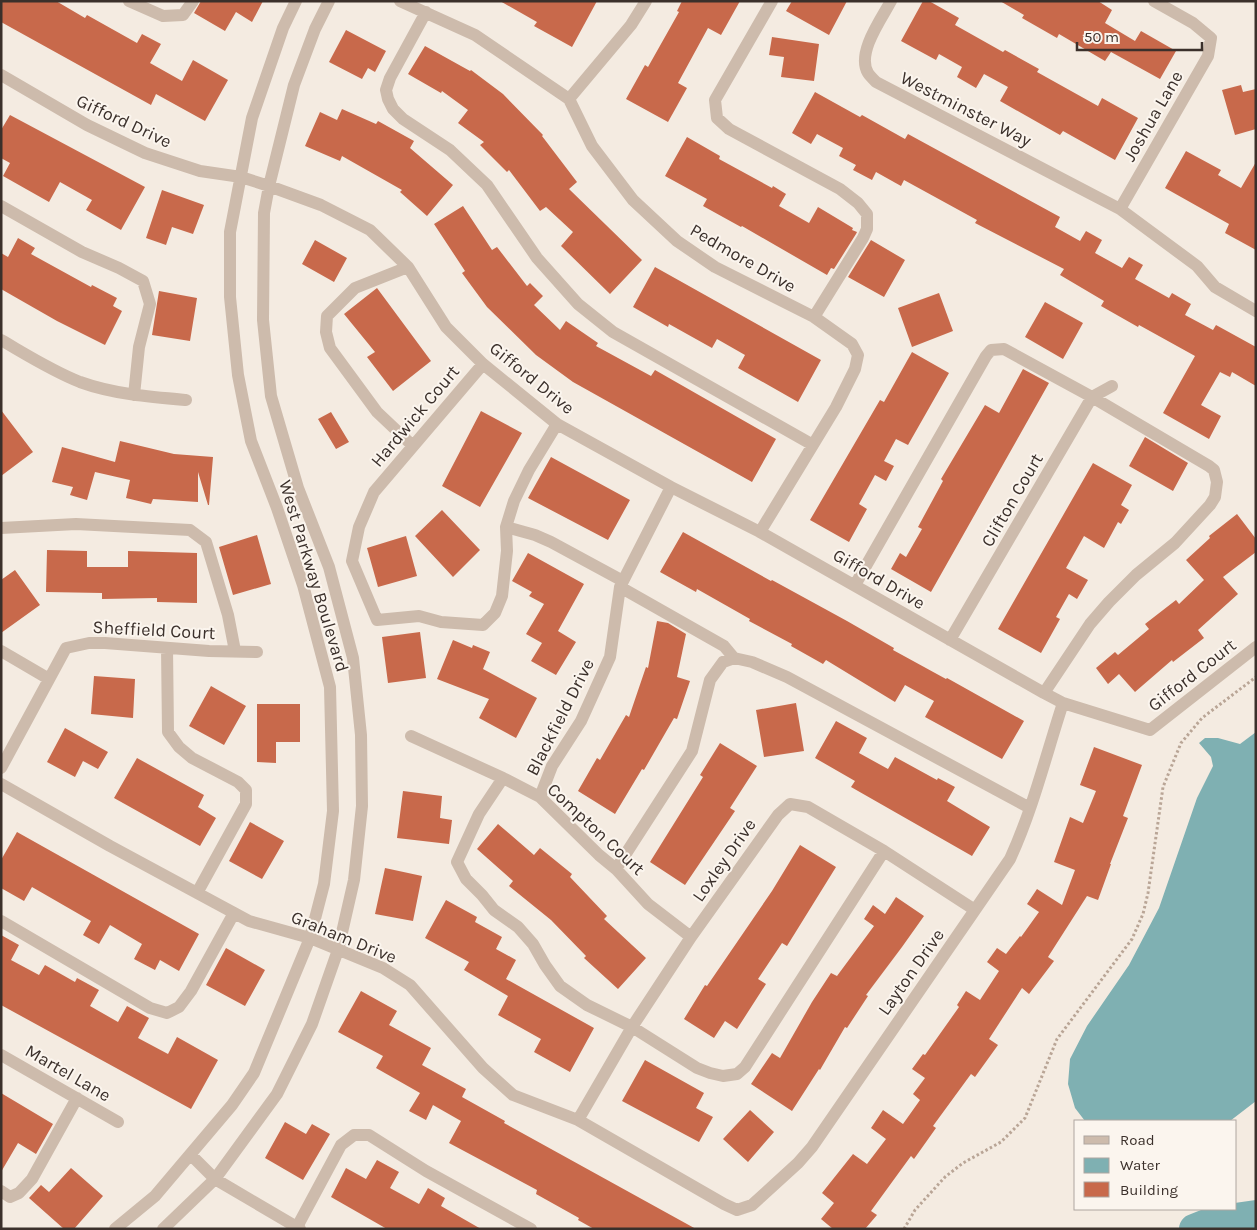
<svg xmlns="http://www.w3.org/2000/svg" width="1257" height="1230" font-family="Karla,sans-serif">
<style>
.water{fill:#7fb0b2}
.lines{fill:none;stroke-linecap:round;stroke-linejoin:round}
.river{stroke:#7fb0b2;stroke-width:30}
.building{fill:#c8694b}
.path{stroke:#b9a596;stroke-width:3;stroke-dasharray:2.5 2.5;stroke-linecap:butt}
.minor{stroke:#cdbbac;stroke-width:12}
.labels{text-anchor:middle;stroke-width:4;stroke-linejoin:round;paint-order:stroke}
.street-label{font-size:18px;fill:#3b302b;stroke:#fbf5ee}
</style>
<rect width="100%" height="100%" fill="#f4ebe1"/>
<path class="water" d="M 1256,732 L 1256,1101 L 1230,1121 L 1085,1121 L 1075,1108 L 1068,1084 L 1070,1059 L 1087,1026 L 1129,965 L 1159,908 L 1197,798 L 1213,766 L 1211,757 L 1199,743 L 1205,738 L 1218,738 L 1240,744 Z"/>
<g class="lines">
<path class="river" d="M 1194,1229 L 1214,1221 L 1256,1215"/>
</g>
<path class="building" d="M 1,1 L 56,1 L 85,18 L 87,15 L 137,43 L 142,34 L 161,44 L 150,63 L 182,81 L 193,60 L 228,80 L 205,121 L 156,94 L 151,105 L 1,22 Z
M 201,1 L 263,1 L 252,22 L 236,12 L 225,31 L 194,13 Z
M 500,1 L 597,1 L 572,47 L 534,26 L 537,22 Z
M 682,1 L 740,1 L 721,35 L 708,28 L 678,83 L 687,88 L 668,122 L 626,99 L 645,65 L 648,67 L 679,12 L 677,11 Z
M 792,1 L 847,1 L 829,35 L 786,11 Z
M 923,1 L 929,1 L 959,18 L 955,25 L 1003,52 L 1005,50 L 1039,69 L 1037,72 L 1098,106 L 1102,98 L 1138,118 L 1115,160 L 1063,131 L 1060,135 L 1000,101 L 1008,87 L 984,74 L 976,88 L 957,77 L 962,67 L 939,54 L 936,60 L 901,41 Z
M 1000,1 L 1098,1 L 1112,10 L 1105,23 L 1135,41 L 1141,31 L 1176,51 L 1160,79 L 1111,52 L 1105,61 L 1059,34 L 1057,38 L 1022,18 L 1024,15 Z
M 346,30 L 386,51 L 375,72 L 368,68 L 362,79 L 329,62 Z
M 772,37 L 819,44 L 814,81 L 781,77 L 784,57 L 769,55 Z
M 425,46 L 470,71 L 471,70 L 503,94 L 543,135 L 542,136 L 577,182 L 569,189 L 642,260 L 610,294 L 561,246 L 573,232 L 546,207 L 540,211 L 509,170 L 507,172 L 480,145 L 484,142 L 458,123 L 468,110 L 442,91 L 441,93 L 408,74 Z
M 1241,85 L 1243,92 L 1256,89 L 1256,129 L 1235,135 L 1222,90 Z
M 815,92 L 860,117 L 862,115 L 905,139 L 908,134 L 1060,217 L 1055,227 L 1080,241 L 1086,231 L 1102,240 L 1095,253 L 1122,268 L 1129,257 L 1143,265 L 1135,279 L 1169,298 L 1172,293 L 1191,304 L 1185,315 L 1213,330 L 1216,325 L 1256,347 L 1256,386 L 1232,372 L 1230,377 L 1220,372 L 1201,405 L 1221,416 L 1209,439 L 1163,413 L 1195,356 L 1139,325 L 1138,327 L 1101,306 L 1104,301 L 1060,275 L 1064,269 L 975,223 L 977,220 L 904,180 L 901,186 L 876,172 L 872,180 L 853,170 L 856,165 L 839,156 L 843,148 L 817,134 L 811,144 L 792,133 Z
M 342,109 L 376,124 L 378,121 L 414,141 L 410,148 L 453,185 L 427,216 L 400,192 L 402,190 L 342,156 L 340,161 L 305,146 L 320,112 L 337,120 Z
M 10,115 L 145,187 L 121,230 L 86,210 L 92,200 L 60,182 L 49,202 L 3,176 L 10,163 L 1,158 L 1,130 Z
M 687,137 L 720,156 L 719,159 L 772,188 L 773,186 L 786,194 L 779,206 L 809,223 L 818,207 L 853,228 L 852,230 L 857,232 L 856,234 L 834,269 L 831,268 L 827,275 L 742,226 L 741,227 L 703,206 L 707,199 L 665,176 Z
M 1186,151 L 1221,170 L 1218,175 L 1241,188 L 1256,162 L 1256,250 L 1225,233 L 1229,224 L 1165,188 Z
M 162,190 L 204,205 L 193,234 L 172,227 L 166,245 L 146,238 Z
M 463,206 L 492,250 L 497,247 L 527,286 L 530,283 L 543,296 L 534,305 L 560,330 L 566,321 L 598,343 L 596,346 L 651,376 L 655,370 L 776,439 L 752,482 L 573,382 L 536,355 L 487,307 L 462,273 L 465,271 L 434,224 Z
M 18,238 L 35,248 L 31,254 L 91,287 L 92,285 L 117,298 L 113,306 L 122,311 L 105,345 L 57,321 L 1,289 L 1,253 L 8,257 Z
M 315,240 L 347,258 L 334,282 L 302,264 Z
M 871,240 L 905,260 L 884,297 L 848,277 Z
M 655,267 L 821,360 L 798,402 L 738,368 L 745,355 L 717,339 L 712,348 L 669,324 L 668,327 L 633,307 Z
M 377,288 L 431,361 L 393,391 L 367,357 L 375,352 L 344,314 Z
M 159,291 L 197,298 L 190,341 L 152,335 Z
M 939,293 L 953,331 L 912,347 L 898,308 Z
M 1045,302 L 1083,323 L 1063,359 L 1025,337 Z
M 912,352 L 949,373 L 908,445 L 896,439 L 884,461 L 894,466 L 886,481 L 875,475 L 859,504 L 867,509 L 849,542 L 810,520 L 880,400 L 884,402 Z
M 1023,369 L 1049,383 L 931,592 L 891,569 L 900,553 L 906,557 L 922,529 L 918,527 L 943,481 L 941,479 L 985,405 L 999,413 Z
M 1,410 L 33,452 L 1,476 Z
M 481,411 L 522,433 L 480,507 L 442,486 Z
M 331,412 L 349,442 L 336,449 L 318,419 Z
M 1145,437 L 1188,463 L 1173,491 L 1129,466 Z
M 120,441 L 174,454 L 213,457 L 209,505 L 208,505 L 198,472 L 198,502 L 153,499 L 151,504 L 126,498 L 130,480 L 95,472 L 87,500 L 70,495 L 73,487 L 52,482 L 62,447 L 115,462 Z
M 551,457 L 630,500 L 608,540 L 528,498 Z
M 1093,463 L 1132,485 L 1121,505 L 1129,510 L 1121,524 L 1118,522 L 1104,548 L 1084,536 L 1066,568 L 1088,580 L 1077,599 L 1069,594 L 1056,617 L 1060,619 L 1041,653 L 998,629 Z
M 442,510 L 480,550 L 453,577 L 415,536 Z
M 1237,514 L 1256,539 L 1256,552 L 1223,577 L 1238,594 L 1198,630 L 1204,638 L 1173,662 L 1172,660 L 1135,692 L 1119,674 L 1108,684 L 1096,668 L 1115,652 L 1118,655 L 1149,629 L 1145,624 L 1176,600 L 1179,604 L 1204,580 L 1186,560 L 1210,538 L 1209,536 Z
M 683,532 L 771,581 L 772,580 L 847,621 L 894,648 L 893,650 L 946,679 L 947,678 L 1024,721 L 1002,759 L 925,717 L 934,701 L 905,685 L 895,702 L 826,660 L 823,664 L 791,646 L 792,644 L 749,621 L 750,619 L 697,589 L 696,592 L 660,572 Z
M 257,535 L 271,584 L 233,595 L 219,547 Z
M 406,536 L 417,576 L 378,587 L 367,548 Z
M 47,550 L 87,551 L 87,567 L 128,567 L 128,551 L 197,553 L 197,603 L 157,602 L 157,598 L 102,599 L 102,593 L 46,592 Z
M 528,553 L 584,584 L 558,631 L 576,642 L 556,675 L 531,661 L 542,643 L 526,634 L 544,604 L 529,596 L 532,592 L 512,581 Z
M 15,570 L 40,605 L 1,633 L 1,580 Z
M 657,621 L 668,623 L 686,634 L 677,677 L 690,681 L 677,719 L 674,718 L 644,770 L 642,769 L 615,814 L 578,791 L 597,758 L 600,760 L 626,715 L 629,717 L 646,667 L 648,668 Z
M 420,632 L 426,678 L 388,683 L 382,637 Z
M 453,640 L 472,648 L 473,645 L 490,652 L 483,669 L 537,698 L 516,738 L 479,718 L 489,699 L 437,679 Z
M 94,676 L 135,679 L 133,718 L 91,714 Z
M 211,686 L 246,706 L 224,745 L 189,726 Z
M 796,703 L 804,751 L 764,757 L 756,710 Z
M 257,704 L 300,704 L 300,742 L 276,742 L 276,763 L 257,762 Z
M 836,721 L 867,738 L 859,753 L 888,769 L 895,757 L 937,780 L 938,778 L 955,787 L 947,801 L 990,827 L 972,856 L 851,787 L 855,781 L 815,758 Z
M 65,728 L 108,752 L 98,769 L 83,761 L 75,777 L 47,762 Z
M 720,743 L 757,766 L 730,808 L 735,811 L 685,885 L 650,862 L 703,777 L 700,775 Z
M 1094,747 L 1142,765 L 1123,816 L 1128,818 L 1110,864 L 1111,864 L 1098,900 L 1087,896 L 1048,957 L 1054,961 L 1029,994 L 1022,988 L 989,1039 L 998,1045 L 975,1077 L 971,1074 L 933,1126 L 936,1128 L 914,1159 L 911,1156 L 871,1211 L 877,1215 L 865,1229 L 833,1229 L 821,1219 L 834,1203 L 822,1193 L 853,1154 L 867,1164 L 886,1139 L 871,1128 L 883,1110 L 903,1124 L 920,1100 L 913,1094 L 925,1078 L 912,1069 L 923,1054 L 925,1055 L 959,1007 L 957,1005 L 966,991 L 980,1000 L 999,971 L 987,962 L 997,948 L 1006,954 L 1020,936 L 1021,937 L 1039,912 L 1027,904 L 1037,889 L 1062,905 L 1075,870 L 1054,862 L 1070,817 L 1083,823 L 1096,791 L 1080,785 Z
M 137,758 L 204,795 L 198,807 L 216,818 L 200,846 L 114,798 Z
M 403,791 L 442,796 L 440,818 L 452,820 L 449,844 L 397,838 Z
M 250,822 L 284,841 L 262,879 L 229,861 Z
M 498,824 L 534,855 L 540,848 L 572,874 L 570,877 L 607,916 L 604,919 L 646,958 L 618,989 L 584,958 L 586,956 L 551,920 L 509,886 L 513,881 L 477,849 Z
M 17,832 L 199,934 L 179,971 L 160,960 L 155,970 L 134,959 L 142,944 L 110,925 L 99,944 L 83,935 L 91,921 L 32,887 L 24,901 L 1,888 L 1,860 Z
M 800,845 L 836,867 L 787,946 L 782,943 L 758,979 L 766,984 L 737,1029 L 725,1021 L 714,1038 L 684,1019 L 705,985 L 707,986 L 772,891 Z
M 385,868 L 422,876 L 413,921 L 375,914 Z
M 896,897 L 924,916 L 902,947 L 866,995 L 868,996 L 847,1028 L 845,1027 L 820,1070 L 819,1069 L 792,1111 L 751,1084 L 772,1053 L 780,1058 L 812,1002 L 831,973 L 837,976 L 874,926 L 864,919 L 873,905 L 885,914 Z
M 446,900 L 477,917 L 475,922 L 502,937 L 496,949 L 516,960 L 506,979 L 594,1028 L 570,1072 L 534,1052 L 541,1039 L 498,1015 L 508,996 L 464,970 L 469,962 L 425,938 Z
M 1,935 L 19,945 L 11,960 L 39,975 L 45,965 L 75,982 L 77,978 L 99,990 L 90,1006 L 118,1022 L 127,1006 L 149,1018 L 138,1038 L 168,1054 L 177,1037 L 218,1060 L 191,1109 L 1,1005 Z
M 226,948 L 265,970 L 245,1006 L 206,985 Z
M 361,991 L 397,1011 L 389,1025 L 431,1048 L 422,1065 L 466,1089 L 462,1097 L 505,1121 L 504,1123 L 696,1229 L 594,1229 L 578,1220 L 579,1218 L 536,1194 L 537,1190 L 449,1143 L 461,1121 L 433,1105 L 426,1120 L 409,1111 L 420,1093 L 376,1068 L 383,1056 L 338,1032 Z
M 645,1060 L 704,1093 L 696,1108 L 713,1117 L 699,1142 L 622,1101 Z
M 1,1093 L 53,1124 L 36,1154 L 18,1143 L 1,1172 Z
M 750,1110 L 774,1132 L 748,1162 L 723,1139 Z
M 285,1122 L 306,1134 L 312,1124 L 330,1134 L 303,1180 L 265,1158 Z
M 377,1160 L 399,1172 L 390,1188 L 419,1204 L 428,1188 L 445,1198 L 441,1206 L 481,1229 L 387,1229 L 331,1197 L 346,1168 L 366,1179 Z
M 71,1168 L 103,1196 L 74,1229 L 64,1229 L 29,1198 L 41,1185 L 49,1192 Z"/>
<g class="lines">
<path class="path" d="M 904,1229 L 915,1210 L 945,1177 L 963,1163 L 1001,1142 L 1025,1118 L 1057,1039 L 1132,939 L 1143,914 L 1148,893 L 1163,787 L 1181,743 L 1202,718 L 1256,677"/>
<path class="minor" d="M 129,1 L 163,16 L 183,15 L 193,1
M 400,1 L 475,35 L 569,99 L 592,146 L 633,200 L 677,241 L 715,267 L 814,317 L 852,344 L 858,355 L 855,369 L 836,407 L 760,532
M 772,1 L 715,100 L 717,118 L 729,129 L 840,189 L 858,203 L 867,214 L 867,229 L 863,238 L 814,317
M 891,1 C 882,18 856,53 868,73 C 870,76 873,79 876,82 L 1120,209 L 1197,266 L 1215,287 L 1256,311
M 426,12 L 390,78 L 386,90 L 388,99 L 393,109 L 403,119 L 450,150 L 487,185 L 537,258 L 578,304 L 613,332 L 813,445
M 1,75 L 87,125 L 145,153 L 200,171 L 241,177 L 269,186 L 321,205 L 370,230 L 408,267 L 446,327 L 483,364 L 557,424 L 671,487 L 760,532 L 1044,693 L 1063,703 L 1150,730 L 1256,647
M 569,99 L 631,25 L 646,1
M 1,206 L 82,252 L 119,268 L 143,281 L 150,304 L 139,347 L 134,395
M 1120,209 L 1208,56 L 1211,38 L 1193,23 L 1154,1
M 408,267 L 355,288 L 327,316 L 326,332 L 330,348 L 377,412 L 413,446
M 1,340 C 27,355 52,371 80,382 C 113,394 150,397 186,400
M 483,364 L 374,492 L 359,527 L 352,561 L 377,620 L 419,616 L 441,622 L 483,625 L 495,613 L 502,596 L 507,551 L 506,527 L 514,501 L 529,470 L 557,424
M 506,527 L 535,535 L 551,542 L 623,581
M 1,528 L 76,524 L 190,530 L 206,542 L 228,615 L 235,651
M 855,585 L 986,356 L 991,350 L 1004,349 L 1092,397 L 1209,466 L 1214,470 L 1217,482 L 1215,497 L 1210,505 L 1175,543 L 1136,575 L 1109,602 L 1090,624 L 1044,693
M 620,587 L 724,646 L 734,658 L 752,662 L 787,677 L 1030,808
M 950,640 L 1092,397 L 1112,386
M 167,648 L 168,732 L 179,747 L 192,758 L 238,782 L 246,790 L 246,804 L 197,893
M 1,651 L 49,679
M 411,736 L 503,778 L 540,797 L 599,855 L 616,869 L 648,904 L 691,937
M 1,768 L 66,648 L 89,643 L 105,643 L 209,651 L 257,652
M 503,778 L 479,814 L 457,862 L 466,879 L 482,895 L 494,910 L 518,927 L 533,944 L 545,965 L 560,986 L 587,1005 L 632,1027 L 697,1068 L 710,1073 L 723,1076 L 737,1074 L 745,1067 L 884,851
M 1,784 L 110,846 L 249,921 L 310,938 L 383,968 L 410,985 L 483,1068 L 513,1095 L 578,1120 L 724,1204 L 737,1210 L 752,1205 L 798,1163 L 812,1147 L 1010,859 C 1033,809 1046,755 1063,703
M 540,797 L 552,766 L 581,721 L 610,657 L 620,587 L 671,487
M 616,869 L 692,751 L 710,680 L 723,662 L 734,658
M 1,921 L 150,1008 L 167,1013 L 179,1007 L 191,991 L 234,913
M 1,1055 L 118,1122
M 578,1120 L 632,1027 L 691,937 L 778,815 L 790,804 L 808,807 L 884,851 L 975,910
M 191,1155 L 215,1179 L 300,1229
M 1,1191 L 10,1197 L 19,1193 L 32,1179 L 77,1098
M 297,1227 L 341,1145 L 354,1135 L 369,1135 L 426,1171 L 531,1229
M 115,1229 L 155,1196 L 232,1105 L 254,1073 L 310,938 L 324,884 L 333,811 L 330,687 L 303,585 L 277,508 L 251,441 L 238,375 L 230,297 L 230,232 L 252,118 L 283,28 L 296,1
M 163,1229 L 215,1179 L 277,1094 L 312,1024 L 338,950 L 354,880 L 362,806 L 361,735 L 353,658 L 329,567 L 298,488 L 271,396 L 263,320 L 264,213 L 269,186 L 294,85 L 315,29 L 329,1"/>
</g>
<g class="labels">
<g class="street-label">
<text transform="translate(966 109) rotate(27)" y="6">Westminster Way</text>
<text transform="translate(1153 116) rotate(-60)" y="6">Joshua Lane</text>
<text transform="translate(124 121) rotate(25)" y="6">Gifford Drive</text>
<text transform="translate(743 258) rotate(30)" y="6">Pedmore Drive</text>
<text transform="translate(532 378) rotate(39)" y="6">Gifford Drive</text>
<text transform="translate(415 416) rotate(-50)" y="6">Hardwick Court</text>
<text transform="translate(1012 500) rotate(-60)" y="6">Clifton Court</text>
<text transform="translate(314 576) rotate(73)" y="6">West Parkway Boulevard</text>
<text transform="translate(879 579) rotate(30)" y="6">Gifford Drive</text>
<text transform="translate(154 630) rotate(3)" y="6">Sheffield Court</text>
<text transform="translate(1192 675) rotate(-38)" y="6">Gifford Court</text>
<text transform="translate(560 717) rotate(-63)" y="6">Blackfield Drive</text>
<text transform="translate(596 829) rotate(43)" y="6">Compton Court</text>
<text transform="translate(724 860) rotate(-55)" y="6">Loxley Drive</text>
<text transform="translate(344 937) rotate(22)" y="6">Graham Drive</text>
<text transform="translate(911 972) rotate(-55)" y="6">Layton Drive</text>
<text transform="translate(68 1073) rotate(30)" y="6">Martel Lane</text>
</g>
</g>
<rect width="1257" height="1230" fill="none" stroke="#3b302b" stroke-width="5"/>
<rect x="1074" y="1120" width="162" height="90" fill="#fbf5ee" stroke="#aea6a0"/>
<rect x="1084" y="1136" width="25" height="8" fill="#cdbbac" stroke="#aea6a0"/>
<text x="1120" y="1145" font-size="15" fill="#3b302b">Road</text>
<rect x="1084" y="1158" width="25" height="15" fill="#7fb0b2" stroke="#aea6a0"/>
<text x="1120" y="1170" font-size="15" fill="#3b302b">Water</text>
<rect x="1084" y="1182" width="25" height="15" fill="#c8694b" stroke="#aea6a0"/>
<text x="1120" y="1195" font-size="15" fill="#3b302b">Building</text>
<path d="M1077 42v8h125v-8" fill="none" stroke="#3b302b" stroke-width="2.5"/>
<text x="1084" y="42" font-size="15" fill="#3b302b" stroke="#fbf5ee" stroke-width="4" paint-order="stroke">50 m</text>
</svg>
